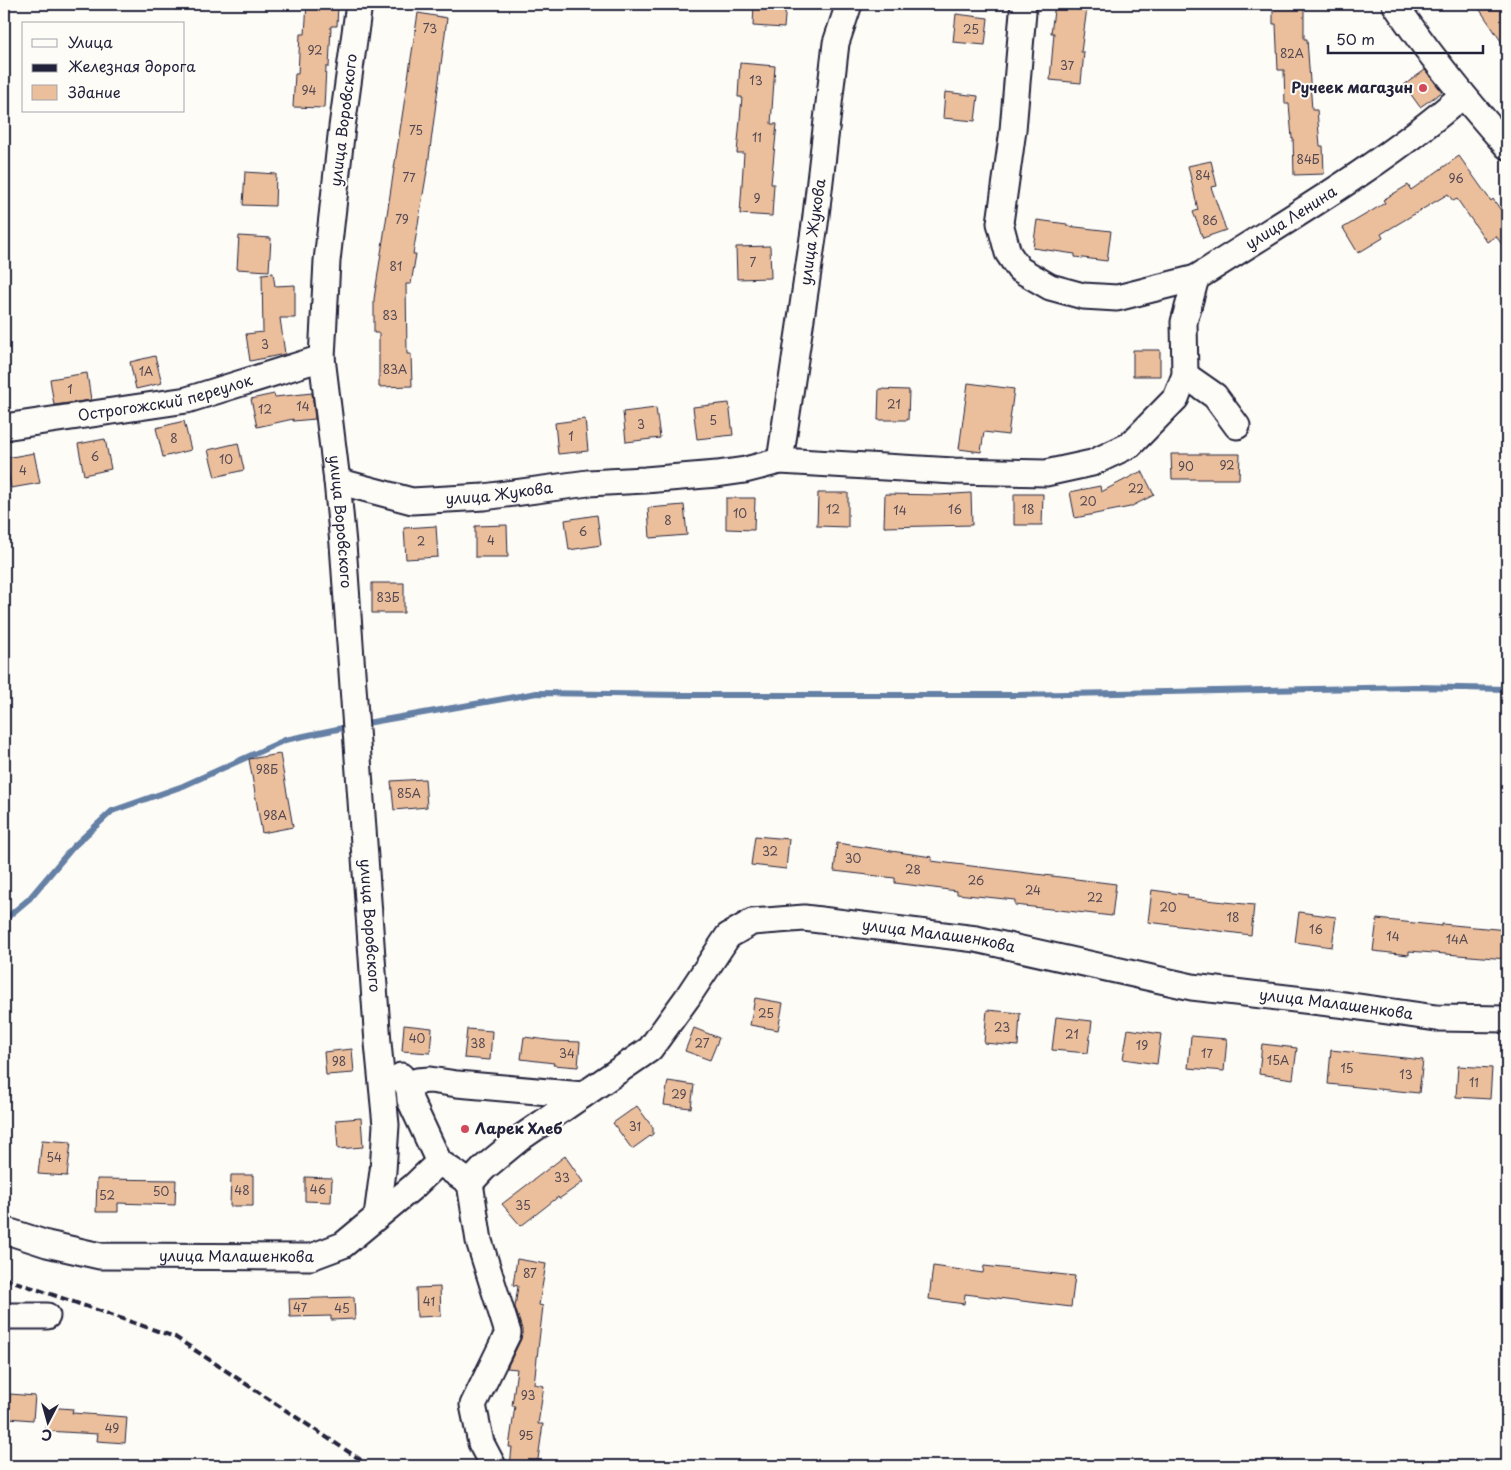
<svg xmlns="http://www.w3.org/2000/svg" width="1511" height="1470" font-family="'Playpen Sans',sans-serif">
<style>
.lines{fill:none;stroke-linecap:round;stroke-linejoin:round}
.stream{stroke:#6580a5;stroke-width:6}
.building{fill:#ecbf9c;stroke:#22223b}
.minor-casing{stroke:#22223b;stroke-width:29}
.minor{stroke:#fdfcf7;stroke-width:25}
.rail{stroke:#22223b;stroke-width:4;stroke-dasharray:8 4;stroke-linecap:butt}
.poi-dot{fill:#d1495b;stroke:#fdfcf7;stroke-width:2}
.labels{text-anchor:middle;stroke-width:4;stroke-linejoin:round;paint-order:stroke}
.number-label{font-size:12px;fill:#544953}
.poi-label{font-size:15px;font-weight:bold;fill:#22223b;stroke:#fdfcf7;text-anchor:end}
.street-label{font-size:15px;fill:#22223b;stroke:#fdfcf7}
</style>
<rect width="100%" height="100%" fill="#fdfcf7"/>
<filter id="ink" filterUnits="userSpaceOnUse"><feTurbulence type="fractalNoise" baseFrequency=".02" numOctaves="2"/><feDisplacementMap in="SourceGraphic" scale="10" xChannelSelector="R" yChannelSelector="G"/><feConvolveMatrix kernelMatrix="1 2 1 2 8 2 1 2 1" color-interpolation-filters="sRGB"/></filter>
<g filter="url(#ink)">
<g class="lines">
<path class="stream" d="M 361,724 L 537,693 L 681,695 L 1016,695 L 1415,687 L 1507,689
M 4,920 L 29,899 L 73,847 L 112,811 L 183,786 L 285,740 L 352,726"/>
</g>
<path class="building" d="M 307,4 L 338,4 L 337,26 L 331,26 L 329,67 L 326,67 L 324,108 L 293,107 L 295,74 L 298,74 L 300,34 L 305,34 Z
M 754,4 L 786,4 L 784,28 L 753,26 Z
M 1055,4 L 1087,8 L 1081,52 L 1084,52 L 1081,83 L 1050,80 L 1054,33 L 1051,33 Z
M 1273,4 L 1304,4 L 1304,39 L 1307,39 L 1312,110 L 1317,110 L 1320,146 L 1323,146 L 1324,174 L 1294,175 L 1293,137 L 1292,138 L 1289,104 L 1285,104 L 1284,70 L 1278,70 L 1276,24 L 1273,24 Z
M 1476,4 L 1507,4 L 1507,50 Z
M 418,13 L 447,18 L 428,165 L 413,254 L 416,254 L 411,284 L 406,284 L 407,354 L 411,354 L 412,386 L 379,387 L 379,333 L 374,333 L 374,299 Z
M 956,14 L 988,18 L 985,45 L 953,42 Z
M 740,63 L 775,66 L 771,124 L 777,124 L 771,184 L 774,184 L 772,216 L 740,214 L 744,153 L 737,153 L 742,97 L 738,97 Z
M 1425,70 L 1442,92 L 1420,107 L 1404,85 Z
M 945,92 L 978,96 L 975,121 L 943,118 Z
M 1459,156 L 1491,201 L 1493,199 L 1507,219 L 1507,252 L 1496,236 L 1487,242 L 1457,199 L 1453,201 L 1448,194 L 1381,234 L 1383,238 L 1358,253 L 1343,228 L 1385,203 L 1383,200 L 1408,185 L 1411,190 Z
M 1211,161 L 1217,186 L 1211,187 L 1226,230 L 1203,238 L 1193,212 L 1198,210 L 1188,166 Z
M 245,172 L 276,174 L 275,206 L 243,205 Z
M 1037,220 L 1067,224 L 1067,226 L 1111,231 L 1107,261 L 1075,257 L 1075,254 L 1033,248 Z
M 239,236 L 271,238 L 269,271 L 237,269 Z
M 770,246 L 771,278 L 737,279 L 736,247 Z
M 273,273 L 275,286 L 295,285 L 295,318 L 280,318 L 285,354 L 250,361 L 246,334 L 263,332 L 262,274 Z
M 1133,350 L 1160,350 L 1160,376 L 1133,376 Z
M 155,356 L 162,383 L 136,389 L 130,362 Z
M 87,373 L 91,400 L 54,405 L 50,379 Z
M 968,383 L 1014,389 L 1008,435 L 984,432 L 981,452 L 959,449 Z
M 879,389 L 909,390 L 908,420 L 878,420 Z
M 312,393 L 315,419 L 293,421 L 293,419 L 257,427 L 251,399 L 274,394 L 275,397 Z
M 729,403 L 733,435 L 697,439 L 693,407 Z
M 656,408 L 660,438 L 626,442 L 623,412 Z
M 585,419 L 588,451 L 558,454 L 555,423 Z
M 184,421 L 191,450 L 163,457 L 156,428 Z
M 105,439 L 111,469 L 84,475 L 78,444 Z
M 238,443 L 244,470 L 215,477 L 208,450 Z
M 34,453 L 40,483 L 11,488 L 6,458 Z
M 1171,454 L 1240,454 L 1239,479 L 1172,479 Z
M 1142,471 L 1154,495 L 1130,507 L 1075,518 L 1070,492 L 1100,486 L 1101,492 Z
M 818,493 L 848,493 L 848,527 L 817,526 Z
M 971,493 L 972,525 L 884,527 L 885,494 L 939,495 Z
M 1014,494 L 1043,494 L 1042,525 L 1014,525 Z
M 726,498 L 755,498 L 754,530 L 726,529 Z
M 684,505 L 687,535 L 650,538 L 648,508 Z
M 597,515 L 601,545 L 569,550 L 565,520 Z
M 507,525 L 508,557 L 475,557 L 475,526 Z
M 436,526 L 438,557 L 406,559 L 404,528 Z
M 372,583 L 404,583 L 404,613 L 372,613 Z
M 280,754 L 293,827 L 262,833 L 249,759 Z
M 425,779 L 427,807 L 394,810 L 391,781 Z
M 755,836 L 789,839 L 786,869 L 751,865 Z
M 837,843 L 932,857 L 931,861 L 1116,884 L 1112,916 L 1015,905 L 1015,900 L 957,894 L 957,891 L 895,883 L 895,878 L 834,871 Z
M 1152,890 L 1188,895 L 1187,898 L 1254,905 L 1251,935 L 1148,922 Z
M 1299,912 L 1336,917 L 1332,947 L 1295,942 Z
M 1377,919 L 1442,926 L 1442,924 L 1507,930 L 1507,959 L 1409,951 L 1409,955 L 1373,951 Z
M 755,998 L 783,1003 L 778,1030 L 750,1025 Z
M 987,1010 L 1020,1013 L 1018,1046 L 984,1043 Z
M 1056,1017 L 1092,1021 L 1088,1053 L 1052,1050 Z
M 404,1025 L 432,1028 L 430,1053 L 402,1051 Z
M 694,1028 L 719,1038 L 710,1060 L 685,1051 Z
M 467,1029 L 492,1031 L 490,1060 L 464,1058 Z
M 1128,1029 L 1161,1034 L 1157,1064 L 1123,1059 Z
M 1191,1036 L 1227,1039 L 1224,1071 L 1188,1068 Z
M 524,1037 L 555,1041 L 580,1042 L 578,1067 L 553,1065 L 554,1063 L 521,1059 Z
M 1262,1044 L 1297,1048 L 1293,1079 L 1259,1074 Z
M 352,1049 L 354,1073 L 326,1075 L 324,1052 Z
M 1331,1050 L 1423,1060 L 1419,1093 L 1328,1084 Z
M 1458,1066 L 1492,1068 L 1490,1099 L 1456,1097 Z
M 668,1081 L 694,1085 L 691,1108 L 664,1105 Z
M 637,1106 L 653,1128 L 653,1134 L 632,1149 L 613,1123 Z
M 361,1118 L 363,1147 L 338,1149 L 336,1120 Z
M 42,1140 L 71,1142 L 67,1176 L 38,1174 Z
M 565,1156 L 583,1182 L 559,1199 L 558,1197 L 521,1226 L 502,1204 Z
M 231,1175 L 253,1175 L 253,1206 L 230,1206 Z
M 305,1177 L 332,1178 L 331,1202 L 305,1201 Z
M 97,1179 L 176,1180 L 175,1205 L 118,1203 L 118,1212 L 96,1212 Z
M 517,1259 L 546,1264 L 539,1305 L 543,1306 L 534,1384 L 544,1386 L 538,1424 L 543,1424 L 537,1466 L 510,1466 L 512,1447 L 509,1447 L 515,1406 L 512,1406 L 517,1369 L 507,1368 L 521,1339 L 522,1329 L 515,1307 L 518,1286 L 513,1285 Z
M 933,1266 L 983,1273 L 984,1266 L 1075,1276 L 1071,1307 L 965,1294 L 964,1304 L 929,1299 Z
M 440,1287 L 441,1316 L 417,1317 L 416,1288 Z
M 354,1297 L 355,1319 L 331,1320 L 331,1316 L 290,1317 L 289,1299 Z
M 10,1394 L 35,1396 L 33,1420 L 8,1418 Z
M 47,1407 L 73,1409 L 72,1413 L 127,1417 L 125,1443 L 97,1441 L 98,1434 L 46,1431 Z"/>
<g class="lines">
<defs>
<g id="minor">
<path id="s1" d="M 359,4 L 342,127 L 327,261 L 322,358 L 337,481 L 343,544 L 378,1043 L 386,1125 L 383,1171 L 377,1216"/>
<path id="s2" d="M 849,4 L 836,43 L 815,224 L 780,461 L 954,471 L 1046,473 L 1092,463 L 1130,445 L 1176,398 L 1185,375 L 1184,322 L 1196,278 C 1285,221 1383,165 1463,95"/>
<path d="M 1395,4 C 1429,55 1467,101 1507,146"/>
<path d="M 1023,12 L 1013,130 L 1000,223 L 1008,253 L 1019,269 L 1050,287 L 1083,296 L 1117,298 L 1196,278"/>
<path d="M 1185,375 L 1215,396 L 1237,426"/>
<path id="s3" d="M 4,427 L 187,400 L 322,358"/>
<path id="s4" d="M 337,481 L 412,501 L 484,497 L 588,483 L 645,480 L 717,474 L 745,470 L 780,461"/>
<path d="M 401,1076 L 409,1088 L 417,1081 L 430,1080 L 457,1084 L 583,1095"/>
<path d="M 409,1088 L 410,1100 L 439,1162 L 470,1183 L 479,1241 L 508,1333 L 473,1405 L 481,1443 L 493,1466"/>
<path id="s5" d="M 470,1183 L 484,1168 L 519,1139 L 650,1049 L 687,998 L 728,936 L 752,922 L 804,918 L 976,939 L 1192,987 L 1338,1004 L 1436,1018 L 1507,1019"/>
<path id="s6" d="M 4,1230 L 47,1244 L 100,1256 L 311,1257 L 343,1245 L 414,1186 L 439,1162"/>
<path d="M 4,1316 L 47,1316"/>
</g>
</defs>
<use href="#minor" class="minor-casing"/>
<use href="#minor" class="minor"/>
<path class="rail" d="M 4,1278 L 175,1337 L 370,1466"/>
</g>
</g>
<g class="poi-dot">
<circle cx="1423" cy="88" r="5"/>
<circle cx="465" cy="1129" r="5"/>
</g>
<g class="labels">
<g class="number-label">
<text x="430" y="33">73</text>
<text x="971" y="34">25</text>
<text x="315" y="55">92</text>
<text x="1292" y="58">82А</text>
<text x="1067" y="70">37</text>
<text x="756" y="85">13</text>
<text x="309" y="95">94</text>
<text x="416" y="135">75</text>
<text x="757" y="142">11</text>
<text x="1308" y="164">84Б</text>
<text x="1203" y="180">84</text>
<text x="409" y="182">77</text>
<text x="1456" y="183">96</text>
<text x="757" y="203">9</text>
<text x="402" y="224">79</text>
<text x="1210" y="225">86</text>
<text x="753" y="267">7</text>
<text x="396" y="271">81</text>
<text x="390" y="320">83</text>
<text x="265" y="349">3</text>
<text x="395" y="374">83А</text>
<text x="146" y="376">1А</text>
<text x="70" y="394">1</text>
<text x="894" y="409">21</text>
<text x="303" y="411">14</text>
<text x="265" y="414">12</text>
<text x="713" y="425">5</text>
<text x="641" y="429">3</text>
<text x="571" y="441">1</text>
<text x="174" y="443">8</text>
<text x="95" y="461">6</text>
<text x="226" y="464">10</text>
<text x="1227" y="470">92</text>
<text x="1186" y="471">90</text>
<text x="23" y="475">4</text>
<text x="1136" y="493">22</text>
<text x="1088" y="506">20</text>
<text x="833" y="514">12</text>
<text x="955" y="514">16</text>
<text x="1028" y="514">18</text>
<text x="900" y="515">14</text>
<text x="740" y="518">10</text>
<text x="668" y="525">8</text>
<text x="583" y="536">6</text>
<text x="491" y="545">4</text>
<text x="421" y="546">2</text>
<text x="388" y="602">83Б</text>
<text x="267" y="774">98Б</text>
<text x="409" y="798">85А</text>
<text x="275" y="820">98А</text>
<text x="770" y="856">32</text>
<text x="853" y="863">30</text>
<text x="913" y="874">28</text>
<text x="976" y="885">26</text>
<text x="1033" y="895">24</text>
<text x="1095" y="902">22</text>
<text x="1168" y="912">20</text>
<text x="1233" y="922">18</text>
<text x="1316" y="934">16</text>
<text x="1393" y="941">14</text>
<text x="1457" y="944">14А</text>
<text x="766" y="1018">25</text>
<text x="1002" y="1032">23</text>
<text x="1072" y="1039">21</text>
<text x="417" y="1043">40</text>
<text x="478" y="1048">38</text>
<text x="702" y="1048">27</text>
<text x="1142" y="1050">19</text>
<text x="567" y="1058">34</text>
<text x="1207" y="1058">17</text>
<text x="1278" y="1065">15А</text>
<text x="339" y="1066">98</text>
<text x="1347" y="1073">15</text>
<text x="1406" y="1079">13</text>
<text x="1474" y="1087">11</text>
<text x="679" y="1099">29</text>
<text x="635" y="1131">31</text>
<text x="54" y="1162">54</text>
<text x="562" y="1182">33</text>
<text x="318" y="1194">46</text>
<text x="242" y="1195">48</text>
<text x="161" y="1196">50</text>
<text x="107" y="1200">52</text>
<text x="523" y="1210">35</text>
<text x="530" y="1278">87</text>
<text x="429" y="1306">41</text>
<text x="300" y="1312">47</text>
<text x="342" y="1313">45</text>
<text x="528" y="1400">93</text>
<text x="112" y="1433">49</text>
<text x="526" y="1440">95</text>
</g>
<g class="poi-label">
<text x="1413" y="93">Ручеек магазин</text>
<text x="475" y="1134" text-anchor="start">Ларек Хлеб</text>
</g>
<g class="street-label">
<text transform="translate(344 120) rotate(-83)" y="5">улица Воровского</text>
<text dy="5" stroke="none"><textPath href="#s2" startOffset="1120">улица Ленина</textPath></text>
<text transform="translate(813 232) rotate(-82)" y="5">улица Жукова</text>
<text dy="5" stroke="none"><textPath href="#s3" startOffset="164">Острогожский переулок</textPath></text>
<text dy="5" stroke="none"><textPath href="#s4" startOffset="165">улица Жукова</textPath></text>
<text dy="5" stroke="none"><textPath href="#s1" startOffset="521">улица Воровского</textPath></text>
<text dy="5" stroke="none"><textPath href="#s1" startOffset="926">улица Воровского</textPath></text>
<text dy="5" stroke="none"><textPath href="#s5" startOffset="578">улица Малашенкова</textPath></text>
<text dy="5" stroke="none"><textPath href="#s5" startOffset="982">улица Малашенкова</textPath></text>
<text dy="5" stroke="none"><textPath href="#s6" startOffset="236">улица Малашенкова</textPath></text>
</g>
</g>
<rect width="1511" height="1470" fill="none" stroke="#fdfcf7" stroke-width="20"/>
<rect x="10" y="10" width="1491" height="1450" fill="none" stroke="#22223b" stroke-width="2" filter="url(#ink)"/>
<rect x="22" y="22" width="162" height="90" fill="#fdfcf7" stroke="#a5a5ac"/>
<rect x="32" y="39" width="25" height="8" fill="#fdfcf7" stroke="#a5a5ac"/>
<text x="68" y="48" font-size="15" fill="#22223b">Улица</text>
<rect x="32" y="64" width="25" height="8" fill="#22223b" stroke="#a5a5ac"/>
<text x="68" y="72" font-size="15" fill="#22223b">Железная дорога</text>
<rect x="32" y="85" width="25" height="15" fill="#ecbf9c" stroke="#a5a5ac"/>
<text x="68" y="98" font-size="15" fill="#22223b">Здание</text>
<g transform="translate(48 1422) rotate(186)" stroke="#fdfcf7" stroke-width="4" paint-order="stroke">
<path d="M0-4L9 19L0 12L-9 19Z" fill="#22223b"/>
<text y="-8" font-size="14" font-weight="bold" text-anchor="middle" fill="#22223b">С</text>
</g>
<path d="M1328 45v8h155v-8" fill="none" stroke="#22223b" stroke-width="2.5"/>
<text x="1336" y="45" font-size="15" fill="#22223b" stroke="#fdfcf7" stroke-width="4" paint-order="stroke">50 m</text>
</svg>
